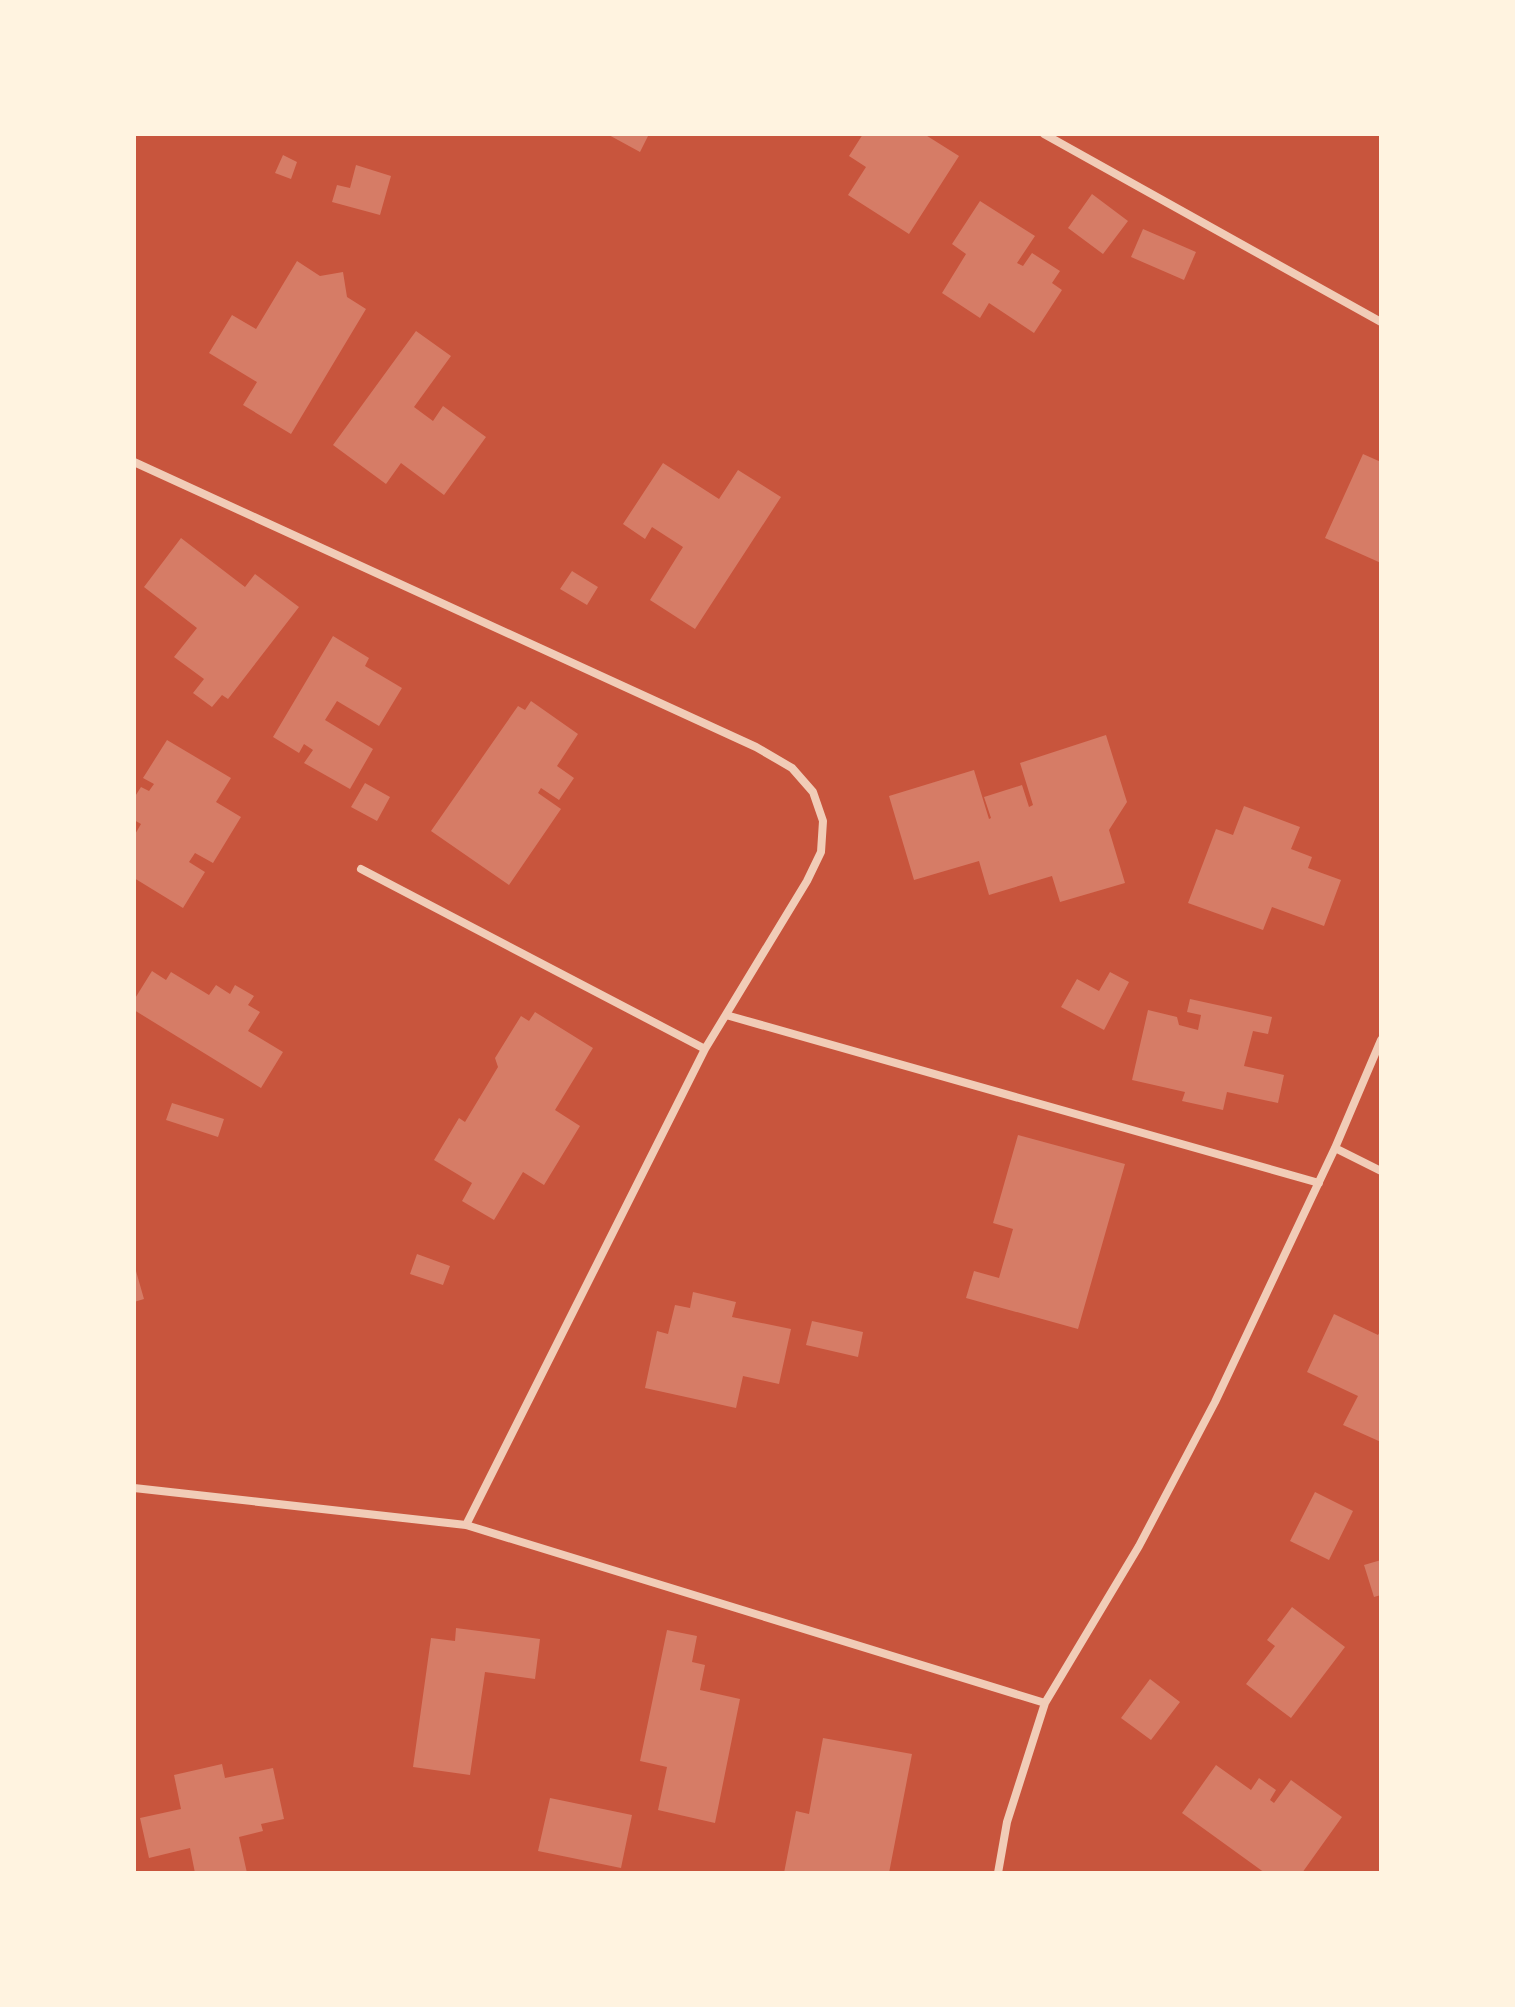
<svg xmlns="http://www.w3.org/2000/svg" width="1515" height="2007" font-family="Barlow,sans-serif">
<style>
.building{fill:#d67c66}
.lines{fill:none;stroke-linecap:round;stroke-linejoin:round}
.minor{stroke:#f1ccb7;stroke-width:8}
</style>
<rect width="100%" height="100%" fill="#c8553d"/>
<path class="building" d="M 607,134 L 649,134 L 640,152 Z
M 863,134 L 924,134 L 959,156 L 909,234 L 848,195 L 866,167 L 849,156 Z
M 283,155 L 297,162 L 291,179 L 275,173 Z
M 356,165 L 391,176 L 380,215 L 332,202 L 337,185 L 350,188 Z
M 1092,194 L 1128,221 L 1103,254 L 1068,228 Z
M 980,201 L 1035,236 L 1017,263 L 1023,266 L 1032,253 L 1060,271 L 1052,283 L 1062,290 L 1034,333 L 989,303 L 980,318 L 942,293 L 966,254 L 952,244 Z
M 1143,229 L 1196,252 L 1184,280 L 1131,257 Z
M 297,261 L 320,276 L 343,272 L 347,297 L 366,309 L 291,434 L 243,405 L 257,382 L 209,353 L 232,315 L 256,329 Z
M 416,331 L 451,356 L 414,407 L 433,421 L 443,406 L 486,437 L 444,495 L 401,463 L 386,484 L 333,445 Z
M 1363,454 L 1381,462 L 1381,563 L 1325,538 Z
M 663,463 L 719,499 L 738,470 L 781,497 L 695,629 L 650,600 L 683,547 L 652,527 L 645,539 L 623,524 Z
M 181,538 L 245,587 L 255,574 L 299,607 L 228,699 L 222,695 L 212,707 L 193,693 L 204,679 L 174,657 L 197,628 L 144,587 Z
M 572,571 L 598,587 L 587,605 L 560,589 Z
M 333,636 L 369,658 L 365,666 L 402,688 L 379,726 L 337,701 L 325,720 L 373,749 L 350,789 L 304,763 L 313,750 L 304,744 L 299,753 L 273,737 Z
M 531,701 L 578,734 L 557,766 L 574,778 L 559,800 L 541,788 L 538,793 L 561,809 L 509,885 L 431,831 L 518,706 L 525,710 Z
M 1106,735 L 1127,802 L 1109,830 L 1125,883 L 1060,902 L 1052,876 L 989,895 L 979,861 L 914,880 L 889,796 L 974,770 L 989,819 L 991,818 L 984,797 L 1022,785 L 1029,807 L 1033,805 L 1020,763 Z
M 167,740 L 231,778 L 216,802 L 241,817 L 213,863 L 195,853 L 189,862 L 205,872 L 183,908 L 134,878 L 134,836 L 141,824 L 134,820 L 134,798 L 141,787 L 149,791 L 154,784 L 143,778 Z
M 365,783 L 390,797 L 377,821 L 351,807 Z
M 1244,806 L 1300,827 L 1291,849 L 1312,857 L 1308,868 L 1341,880 L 1324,926 L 1272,907 L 1263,930 L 1188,903 L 1216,829 L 1233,835 Z
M 152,971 L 166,980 L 171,972 L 209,995 L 216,985 L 230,994 L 235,985 L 254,996 L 248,1005 L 260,1012 L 248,1031 L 283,1052 L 261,1088 L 134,1010 L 134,1000 Z
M 1110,972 L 1129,982 L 1104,1030 L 1061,1007 L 1077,979 L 1099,991 Z
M 1190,999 L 1272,1017 L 1268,1034 L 1253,1031 L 1244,1066 L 1284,1075 L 1278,1103 L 1227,1092 L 1223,1110 L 1182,1101 L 1185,1092 L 1132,1080 L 1148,1010 L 1177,1017 L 1179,1025 L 1198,1030 L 1201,1015 L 1187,1012 Z
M 535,1012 L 593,1048 L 555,1110 L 580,1126 L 544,1185 L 523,1172 L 494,1220 L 462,1201 L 472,1183 L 434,1160 L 459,1118 L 465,1122 L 498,1067 L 495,1058 L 521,1016 L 529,1021 Z
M 172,1103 L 224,1119 L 218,1137 L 166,1120 Z
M 1018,1135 L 1125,1164 L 1078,1329 L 966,1298 L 974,1271 L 999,1278 L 1013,1229 L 993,1223 Z
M 417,1254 L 450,1266 L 443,1285 L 410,1274 Z
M 134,1264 L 144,1299 L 134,1302 Z
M 693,1292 L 736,1302 L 732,1317 L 791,1329 L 779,1384 L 743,1376 L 736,1408 L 645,1388 L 657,1331 L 668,1334 L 675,1305 L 690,1308 Z
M 1334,1314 L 1378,1335 L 1381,1330 L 1381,1442 L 1343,1425 L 1358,1396 L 1307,1372 Z
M 812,1321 L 863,1332 L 858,1357 L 806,1345 Z
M 1315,1492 L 1353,1511 L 1329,1560 L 1290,1541 Z
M 1381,1560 L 1381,1595 L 1374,1597 L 1364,1565 Z
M 1292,1607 L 1345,1647 L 1291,1718 L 1246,1684 L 1275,1646 L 1267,1640 Z
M 456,1628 L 540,1639 L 535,1679 L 485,1672 L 470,1775 L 413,1767 L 431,1638 L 455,1641 Z
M 667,1630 L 697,1636 L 692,1662 L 705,1665 L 700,1690 L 740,1699 L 715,1823 L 658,1810 L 667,1767 L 640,1761 Z
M 1150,1679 L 1180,1702 L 1151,1740 L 1121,1718 Z
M 823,1738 L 912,1754 L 889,1873 L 784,1873 L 796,1811 L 809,1814 Z
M 222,1764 L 225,1778 L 273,1768 L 284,1819 L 261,1824 L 263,1831 L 239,1837 L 247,1873 L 195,1873 L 190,1848 L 149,1858 L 140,1818 L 181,1809 L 174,1775 Z
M 1216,1765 L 1251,1790 L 1259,1778 L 1276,1790 L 1270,1800 L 1274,1803 L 1291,1780 L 1342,1817 L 1302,1873 L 1265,1873 L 1182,1813 Z
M 550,1798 L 632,1815 L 621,1868 L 538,1851 Z"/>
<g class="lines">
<path class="minor" d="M 1044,134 L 1381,322
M 134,462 L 756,747 L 792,768 L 813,792 L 823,821 L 821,852 L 807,881 L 705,1049 L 466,1525
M 361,869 L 705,1049
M 726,1015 L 1319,1183
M 1335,1148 L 1381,1171
M 134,1488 L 466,1525 L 1045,1703
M 998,1873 L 1007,1822 L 1045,1703 L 1139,1546 L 1215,1402 L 1335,1148 L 1381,1040"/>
</g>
<rect width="1515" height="2007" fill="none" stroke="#fff3e0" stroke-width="272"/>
</svg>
